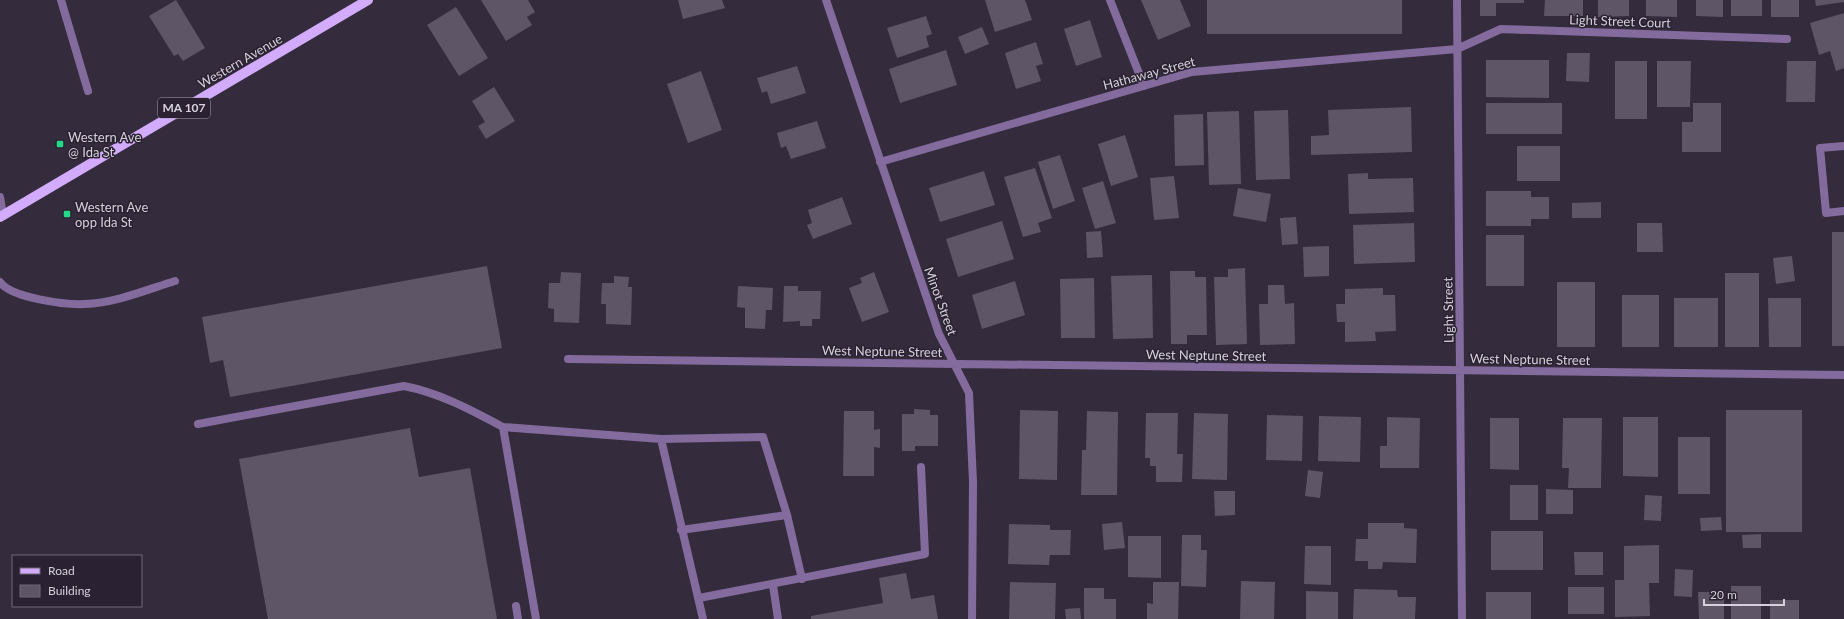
<svg xmlns="http://www.w3.org/2000/svg" width="1844" height="619" font-family="Lato,sans-serif">
<style>
.building{fill:#5e5567}
.lines{fill:none;stroke-linecap:round;stroke-linejoin:round}
.service{stroke:#846b9d;stroke-width:8}
.minor{stroke:#846b9d;stroke-width:8}
.tertiary{stroke:#846b9d;stroke-width:8}
.primary{stroke:#d3abfc;stroke-width:10}
.poi-dot{fill:#23d886;stroke:#2a2232;stroke-width:1.5}
.labels{text-anchor:middle;stroke-width:3;stroke-linejoin:round;paint-order:stroke}
.shield{fill:#2a2232;stroke:#a29ca8;stroke-width:1}
.shield-label{font-size:12px;font-weight:bold;fill:#d5d0db}
.street-label{font-size:13px;fill:#d5d0db;stroke:#2a2232}
.poi-label{font-size:13px;fill:#d5d0db;stroke:#2a2232;text-anchor:start}
</style>
<rect width="100%" height="100%" fill="#342c3d"/>
<path class="building" d="M 176,0 L 205,48 L 183,61 L 178,54 L 174,56 L 149,16 Z
M 481,0 L 528,0 L 535,12 L 527,17 L 532,25 L 506,41 Z
M 678,0 L 722,0 L 725,8 L 683,19 Z
M 985,0 L 1025,0 L 1032,20 L 995,32 Z
M 1141,0 L 1180,0 L 1191,26 L 1158,40 Z
M 1207,0 L 1402,0 L 1402,34 L 1207,34 Z
M 1480,0 L 1524,0 L 1524,3 L 1496,3 L 1496,16 L 1480,16 Z
M 1545,0 L 1583,0 L 1583,16 L 1544,16 Z
M 1598,0 L 1629,0 L 1629,16 L 1598,17 Z
M 1646,0 L 1677,0 L 1677,17 L 1646,16 Z
M 1696,0 L 1723,0 L 1723,17 L 1696,16 Z
M 1731,0 L 1762,0 L 1762,16 L 1731,16 Z
M 1771,0 L 1799,0 L 1799,17 L 1771,17 Z
M 1815,0 L 1844,0 L 1844,2 L 1816,6 Z
M 456,7 L 488,58 L 459,76 L 427,25 Z
M 1844,13 L 1844,68 L 1836,71 L 1830,51 L 1819,55 L 1810,23 Z
M 926,16 L 932,34 L 926,36 L 929,47 L 897,58 L 887,28 Z
M 1090,20 L 1102,57 L 1076,66 L 1064,29 Z
M 982,27 L 989,44 L 965,54 L 958,37 Z
M 1036,42 L 1043,64 L 1036,66 L 1041,81 L 1016,89 L 1005,53 Z
M 946,50 L 957,85 L 900,103 L 889,69 Z
M 1567,53 L 1590,53 L 1589,82 L 1566,81 Z
M 1486,60 L 1549,60 L 1549,98 L 1486,97 Z
M 1615,61 L 1647,61 L 1647,119 L 1615,119 Z
M 1657,61 L 1691,61 L 1690,107 L 1657,107 Z
M 1787,61 L 1816,61 L 1815,102 L 1786,102 Z
M 797,66 L 806,93 L 771,104 L 767,91 L 762,93 L 757,78 Z
M 701,71 L 722,130 L 688,143 L 667,84 Z
M 494,87 L 515,121 L 486,139 L 478,126 L 485,122 L 472,101 Z
M 1486,103 L 1562,103 L 1562,134 L 1486,134 Z
M 1693,103 L 1721,103 L 1721,152 L 1682,152 L 1682,122 L 1693,122 Z
M 1411,107 L 1412,152 L 1311,155 L 1311,136 L 1329,135 L 1328,110 Z
M 1288,110 L 1290,179 L 1256,180 L 1254,111 Z
M 1239,111 L 1241,184 L 1209,185 L 1207,112 Z
M 1203,114 L 1204,165 L 1175,166 L 1174,115 Z
M 817,121 L 826,148 L 791,159 L 786,146 L 781,148 L 777,133 Z
M 1125,135 L 1138,177 L 1111,186 L 1098,144 Z
M 1517,146 L 1560,146 L 1560,181 L 1517,181 Z
M 1060,155 L 1075,201 L 1053,209 L 1038,162 Z
M 1035,168 L 1052,218 L 1038,223 L 1041,232 L 1023,237 L 1004,177 Z
M 984,171 L 995,205 L 940,222 L 929,188 Z
M 1368,173 L 1368,179 L 1413,178 L 1414,212 L 1349,214 L 1348,174 Z
M 1174,176 L 1179,218 L 1154,220 L 1150,178 Z
M 1103,181 L 1116,223 L 1095,229 L 1082,188 Z
M 1238,188 L 1271,194 L 1266,222 L 1233,216 Z
M 1486,191 L 1531,191 L 1531,197 L 1549,197 L 1549,219 L 1531,219 L 1531,226 L 1486,226 Z
M 842,197 L 852,224 L 813,239 L 807,225 L 812,223 L 808,210 Z
M 1601,202 L 1601,218 L 1572,218 L 1572,203 Z
M 1296,217 L 1298,244 L 1282,245 L 1280,218 Z
M 1002,221 L 1014,259 L 958,277 L 946,239 Z
M 1414,223 L 1415,262 L 1354,264 L 1353,225 Z
M 1637,223 L 1662,223 L 1663,252 L 1637,252 Z
M 1101,231 L 1103,257 L 1087,258 L 1086,232 Z
M 1832,232 L 1844,232 L 1844,346 L 1832,346 Z
M 1486,235 L 1524,235 L 1524,286 L 1486,286 Z
M 1329,246 L 1329,276 L 1304,277 L 1303,247 Z
M 1792,256 L 1795,281 L 1776,284 L 1773,258 Z
M 487,266 L 502,348 L 230,397 L 223,360 L 210,363 L 202,317 Z
M 1245,268 L 1247,344 L 1216,345 L 1214,277 L 1228,277 L 1228,269 Z
M 1170,271 L 1195,271 L 1195,277 L 1206,277 L 1207,335 L 1187,335 L 1187,344 L 1171,344 Z
M 561,272 L 581,273 L 579,323 L 554,322 L 554,309 L 548,308 L 549,283 L 560,283 Z
M 874,272 L 889,312 L 862,322 L 849,288 L 862,283 L 860,278 Z
M 1725,273 L 1759,273 L 1759,347 L 1725,347 Z
M 1152,275 L 1153,338 L 1113,339 L 1111,276 Z
M 614,276 L 629,277 L 628,287 L 632,287 L 631,325 L 606,324 L 606,304 L 601,304 L 602,283 L 614,283 Z
M 1094,278 L 1095,338 L 1061,338 L 1060,279 Z
M 1015,281 L 1025,315 L 982,329 L 972,295 Z
M 1557,282 L 1595,282 L 1595,347 L 1557,347 Z
M 1268,285 L 1284,285 L 1285,304 L 1294,303 L 1295,344 L 1260,345 L 1259,304 L 1268,304 Z
M 738,286 L 773,288 L 772,310 L 766,310 L 765,329 L 745,328 L 745,308 L 737,307 Z
M 784,286 L 798,286 L 798,291 L 821,291 L 820,319 L 812,319 L 812,326 L 800,326 L 800,321 L 783,322 Z
M 1383,288 L 1383,295 L 1395,295 L 1396,331 L 1375,332 L 1376,341 L 1345,342 L 1345,322 L 1337,322 L 1336,304 L 1345,304 L 1345,289 Z
M 1622,295 L 1659,295 L 1659,347 L 1622,347 Z
M 1674,298 L 1718,298 L 1718,347 L 1674,347 Z
M 1768,298 L 1801,298 L 1801,347 L 1769,347 Z
M 914,409 L 930,410 L 930,415 L 938,415 L 938,446 L 915,446 L 915,451 L 902,451 L 902,414 L 914,414 Z
M 1020,410 L 1058,411 L 1057,480 L 1019,479 Z
M 1726,410 L 1802,410 L 1802,532 L 1726,532 Z
M 844,411 L 874,411 L 874,430 L 880,429 L 880,448 L 874,447 L 874,476 L 843,476 Z
M 1087,411 L 1118,412 L 1117,495 L 1081,495 L 1082,450 L 1086,450 Z
M 1146,413 L 1178,413 L 1177,454 L 1183,454 L 1182,482 L 1156,482 L 1156,466 L 1150,466 L 1150,458 L 1145,458 Z
M 1194,413 L 1228,414 L 1227,480 L 1192,479 Z
M 1267,415 L 1303,416 L 1302,461 L 1266,460 Z
M 1319,416 L 1361,417 L 1360,462 L 1318,461 Z
M 1387,417 L 1420,418 L 1419,468 L 1380,468 L 1380,446 L 1387,446 Z
M 1623,417 L 1658,417 L 1658,477 L 1623,476 Z
M 1490,418 L 1519,418 L 1519,470 L 1490,469 Z
M 1563,418 L 1602,418 L 1601,488 L 1568,488 L 1569,468 L 1562,468 Z
M 410,428 L 419,477 L 470,468 L 497,619 L 268,619 L 239,459 Z
M 1678,437 L 1710,437 L 1710,494 L 1678,494 Z
M 1308,470 L 1323,472 L 1320,498 L 1305,496 Z
M 1510,485 L 1538,485 L 1538,520 L 1510,520 Z
M 1546,489 L 1573,490 L 1573,514 L 1546,514 Z
M 1214,491 L 1235,491 L 1235,515 L 1215,516 Z
M 1645,495 L 1662,496 L 1661,521 L 1644,520 Z
M 1721,517 L 1722,530 L 1701,531 L 1700,518 Z
M 1122,522 L 1125,548 L 1104,550 L 1102,524 Z
M 1368,523 L 1404,523 L 1404,528 L 1417,529 L 1416,563 L 1383,562 L 1382,569 L 1368,569 L 1368,561 L 1355,561 L 1356,539 L 1368,539 Z
M 1009,524 L 1050,525 L 1050,530 L 1071,530 L 1070,555 L 1050,555 L 1049,565 L 1008,564 Z
M 1491,531 L 1543,531 L 1543,570 L 1491,570 Z
M 1761,534 L 1761,548 L 1743,548 L 1742,535 Z
M 1182,535 L 1201,535 L 1201,550 L 1207,550 L 1206,587 L 1181,586 Z
M 1128,536 L 1161,536 L 1161,578 L 1128,577 Z
M 1659,545 L 1659,583 L 1649,583 L 1650,616 L 1615,617 L 1615,580 L 1624,580 L 1624,546 Z
M 1305,546 L 1331,546 L 1331,585 L 1304,584 Z
M 1574,552 L 1603,552 L 1603,575 L 1575,575 Z
M 1675,569 L 1693,570 L 1692,597 L 1674,596 Z
M 906,573 L 911,599 L 934,595 L 938,619 L 811,619 L 811,616 L 883,603 L 879,578 Z
M 1241,581 L 1275,582 L 1274,619 L 1240,619 Z
M 1010,582 L 1056,583 L 1055,619 L 1009,619 Z
M 1153,582 L 1179,582 L 1178,619 L 1147,619 L 1147,603 L 1153,604 Z
M 1731,586 L 1761,586 L 1761,619 L 1731,619 Z
M 1568,587 L 1604,587 L 1604,614 L 1568,614 Z
M 1084,588 L 1104,588 L 1104,599 L 1116,599 L 1116,619 L 1084,619 Z
M 1354,589 L 1397,590 L 1398,597 L 1416,597 L 1415,619 L 1353,619 Z
M 1306,591 L 1338,592 L 1338,619 L 1306,619 Z
M 1486,592 L 1531,592 L 1531,619 L 1486,619 Z
M 1698,592 L 1724,592 L 1724,619 L 1699,619 Z
M 1770,600 L 1799,600 L 1799,619 L 1770,619 Z
M 1080,608 L 1081,619 L 1066,619 L 1065,609 Z"/>
<g class="lines">
<path class="service" d="M 61,0 L 88,91
M 1844,146 L 1820,148 L 1826,213 L 1844,211
M 0,282 C 11,298 66,305 85,304 C 115,303 146,290 175,281
M 198,424 L 404,386 C 440,393 471,410 503,427
M 661,439 L 763,437 L 787,515 L 802,579
M 681,530 L 787,515
M 773,585 L 778,619
M 699,598 L 925,554 L 921,467
M 516,606 L 518,619
M 536,619 L 503,427 L 661,439 L 703,619"/>
<path class="minor" d="M 826,0 L 939,334 L 969,393 L 973,482 L 972,619
M 1110,0 L 1144,86
M 1457,0 L 1462,619
M 880,162 L 1192,72 L 1457,49 L 1501,29 L 1787,39
M 568,359 L 1844,375"/>
<path class="tertiary" d="M 0,197 L 3,215"/>
<path class="primary" d="M 0,217 L 368,0"/>
</g>
<g class="poi-dot">
<rect x="56" y="140" width="8" height="8" rx="2"/>
<rect x="63" y="210" width="8" height="8" rx="2"/>
</g>
<g class="labels">
<rect class="shield" x="158" y="98" width="52" height="20" rx="3"/>
<g class="shield-label">
<text x="184" y="112">MA 107</text>
</g>
<g class="street-label">
<text transform="translate(1620 21) rotate(2)" y="5">Light Street Court</text>
<text transform="translate(240 61) rotate(-30)" y="5">Western Avenue</text>
<text transform="translate(1149 73) rotate(-15)" y="5">Hathaway Street</text>
<text transform="translate(941 301) rotate(70)" y="5">Minot Street</text>
<text transform="translate(1448 310) rotate(-91)" y="5">Light Street</text>
<text transform="translate(882 351) rotate(1)" y="5">West Neptune Street</text>
<text transform="translate(1206 355) rotate(1)" y="5">West Neptune Street</text>
<text transform="translate(1530 359) rotate(1)" y="5">West Neptune Street</text>
</g>
<g class="poi-label">
<text x="68" y="142">Western Ave<tspan x="68" dy="15">@ Ida St</tspan></text>
<text x="75" y="212">Western Ave<tspan x="75" dy="15">opp Ida St</tspan></text>
</g>
</g>
<rect x="12" y="555" width="130" height="52" fill="#2a2232" stroke="#6e6876"/>
<rect x="20" y="568" width="20" height="6" fill="#d3abfc" stroke="#6e6876"/>
<text x="48" y="575" font-size="12" fill="#d5d0db">Road</text>
<rect x="20" y="585" width="20" height="12" fill="#5e5567" stroke="#6e6876"/>
<text x="48" y="595" font-size="12" fill="#d5d0db">Building</text>
<path d="M1704 599v6h80v-6" fill="none" stroke="#d5d0db" stroke-width="2"/>
<text x="1710" y="599" font-size="12" fill="#d5d0db" stroke="#2a2232" stroke-width="3" paint-order="stroke">20 m</text>
</svg>
